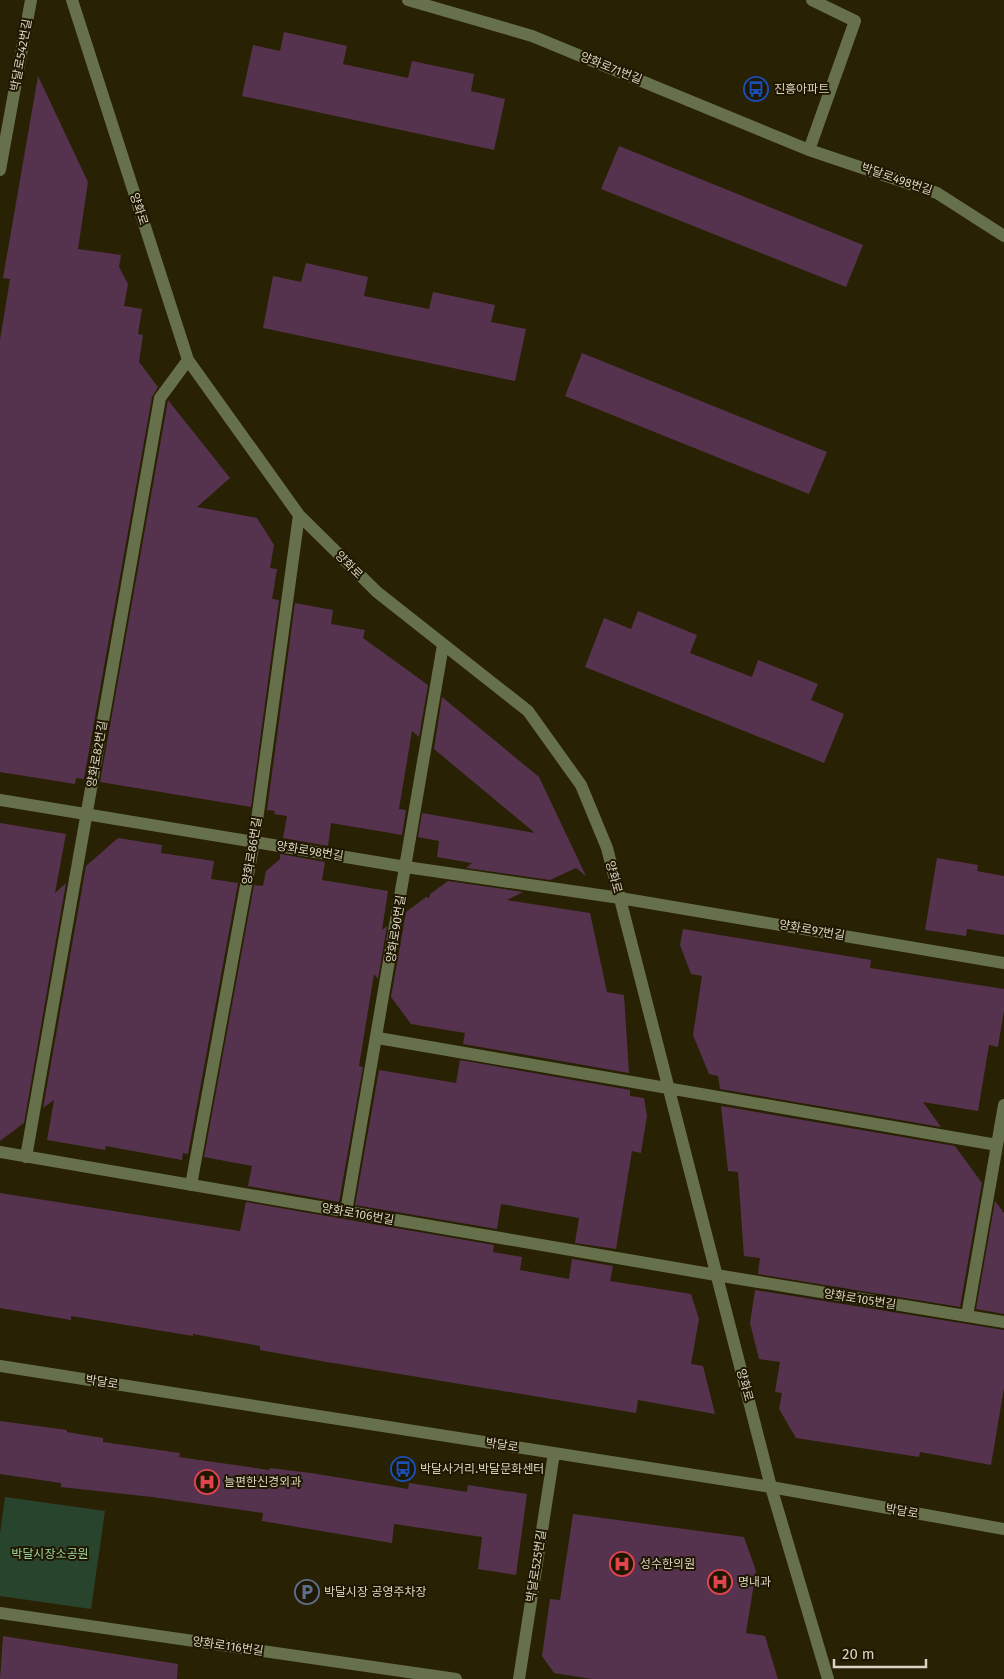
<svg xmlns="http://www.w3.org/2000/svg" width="1004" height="1679" font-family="'Fira Sans','Noto Sans KR',sans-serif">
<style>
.green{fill:#29442d}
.building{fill:#55334f}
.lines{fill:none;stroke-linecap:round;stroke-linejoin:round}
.minor{stroke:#66714c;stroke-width:12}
.labels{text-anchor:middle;stroke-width:4;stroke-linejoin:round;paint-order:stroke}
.street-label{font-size:12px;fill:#d9d4c3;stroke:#1f1700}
.poi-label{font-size:12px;fill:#d9d4c3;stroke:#1f1700;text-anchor:start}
.park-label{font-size:12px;fill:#9bd6a2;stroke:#1f1700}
</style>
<rect width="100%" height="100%" fill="#292103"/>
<path class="green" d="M 5,1497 L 105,1511 L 91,1609 L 0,1596 L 0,1534 Z"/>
<path class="building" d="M 284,32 L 347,46 L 343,64 L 408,78 L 412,61 L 474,74 L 471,91 L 505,99 L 494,150 L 242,96 L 253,45 L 280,51 Z
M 38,76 L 88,182 L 78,249 L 121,255 L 119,267 L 128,284 L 124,306 L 142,309 L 138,334 L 143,335 L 139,362 L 158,387 L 152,397 L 84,779 L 76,778 L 75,784 L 0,772 L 0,340 L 10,279 L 3,278 Z
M 619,146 L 863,245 L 846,287 L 601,189 Z
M 306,263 L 368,277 L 364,296 L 429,309 L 433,292 L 495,305 L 491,322 L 526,329 L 515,381 L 263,328 L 273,276 L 301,282 Z
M 582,353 L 827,452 L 809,494 L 565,396 Z
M 168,400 L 230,478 L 197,507 L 257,518 L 274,545 L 270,568 L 277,569 L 272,599 L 279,600 L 251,807 L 100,782 Z
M 295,603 L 333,610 L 331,624 L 365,630 L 363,638 L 428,685 L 419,737 L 412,731 L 399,809 L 406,810 L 402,835 L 331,823 L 328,846 L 283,838 L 287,816 L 274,814 L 275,811 L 267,810 Z
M 638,611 L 697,635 L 690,653 L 752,677 L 758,660 L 818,684 L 811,700 L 844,714 L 824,763 L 585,667 L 604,618 L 631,629 Z
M 442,697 L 539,777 L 586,876 L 576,868 L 550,880 L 466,868 L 472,863 L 437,857 L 439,841 L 418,837 L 422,813 L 535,833 L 434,749 Z
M 0,823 L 66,834 L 55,893 L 66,883 L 24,1123 L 0,1141 Z
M 118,838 L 162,845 L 161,853 L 214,861 L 211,879 L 238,883 L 188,1154 L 183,1153 L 182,1160 L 106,1146 L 105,1150 L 47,1140 L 54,1100 L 43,1108 L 86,866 Z
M 280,854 L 325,862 L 322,880 L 388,891 L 382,930 L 387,926 L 378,979 L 374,974 L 359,1066 L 363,1067 L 339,1202 L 248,1186 L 252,1166 L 204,1157 L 254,885 L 263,886 L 266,871 L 280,859 Z
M 937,858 L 978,865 L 977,871 L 1004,876 L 1004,935 L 967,929 L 966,936 L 925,930 Z
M 448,881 L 523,892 L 507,900 L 590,913 L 607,992 L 624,995 L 629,1073 L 463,1044 L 465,1033 L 411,1024 L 391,997 L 406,912 L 426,897 L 429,898 L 430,894 Z
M 683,929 L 871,960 L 870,968 L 1004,989 L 1004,1010 L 998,1047 L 989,1045 L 978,1111 L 923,1102 L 941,1127 L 720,1089 L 718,1076 L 709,1074 L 693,1035 L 702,976 L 691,974 L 680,945 Z
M 460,1060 L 630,1090 L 630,1096 L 644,1098 L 647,1116 L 641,1153 L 632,1151 L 616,1249 L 575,1243 L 579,1218 L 501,1204 L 497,1229 L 355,1205 L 379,1070 L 456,1083 Z
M 721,1106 L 955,1146 L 982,1183 L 960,1307 L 758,1274 L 760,1258 L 744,1256 L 738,1172 L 728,1171 Z
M 0,1193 L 240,1231 L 246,1202 L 494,1245 L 493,1252 L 522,1257 L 520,1270 L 569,1279 L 572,1259 L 613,1266 L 610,1281 L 691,1294 L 699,1319 L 691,1364 L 703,1366 L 715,1414 L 638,1400 L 636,1413 L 321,1361 L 260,1350 L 260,1346 L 193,1334 L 193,1336 L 71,1316 L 71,1320 L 0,1308 Z
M 995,1201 L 1004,1213 L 1004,1314 L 976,1309 Z
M 755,1290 L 1004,1330 L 1004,1388 L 991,1465 L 920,1452 L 919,1457 L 796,1438 L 779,1409 L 782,1393 L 775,1392 L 780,1362 L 759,1359 L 750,1323 Z
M 0,1421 L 67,1430 L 67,1432 L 103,1438 L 103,1442 L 180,1453 L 179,1457 L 269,1470 L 270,1468 L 311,1473 L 408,1489 L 409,1483 L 467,1492 L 468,1485 L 527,1494 L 516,1575 L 478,1569 L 482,1537 L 394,1524 L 392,1543 L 262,1521 L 263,1513 L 152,1497 L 61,1487 L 61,1483 L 0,1474 Z
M 573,1514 L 744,1537 L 756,1571 L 746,1633 L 765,1636 L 778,1679 L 592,1679 L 554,1673 L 542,1656 L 550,1599 L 560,1600 Z
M 3,1636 L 178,1664 L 177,1679 L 0,1679 Z"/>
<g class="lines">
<path class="minor" d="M 72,0 L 188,360 L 299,515 L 377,592 L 528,711 L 581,785 L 607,848 L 771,1487 L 828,1679
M 408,0 L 532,36 L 809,150 L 937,193 L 1004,236
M 809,150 L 855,21 L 812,0
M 0,170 L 31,0
M 0,800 L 406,867 L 620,898 L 1004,963
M 378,1038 L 997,1145
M 0,1152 L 716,1275 L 1004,1322
M 26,1157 L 160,398 L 188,360
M 191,1185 L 254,842 L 299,515
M 346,1212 L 443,645
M 967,1316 L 1004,1105
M 0,1366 L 771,1487 L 1004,1529
M 0,1613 L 456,1679
M 519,1679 L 554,1453"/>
</g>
<defs>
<symbol id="bus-ring" viewBox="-11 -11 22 22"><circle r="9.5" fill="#1f1700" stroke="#1a4fb4" stroke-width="1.5"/><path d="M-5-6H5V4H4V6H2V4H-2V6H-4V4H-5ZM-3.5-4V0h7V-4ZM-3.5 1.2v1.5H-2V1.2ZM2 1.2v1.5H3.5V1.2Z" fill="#1a4fb4"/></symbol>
<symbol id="hospital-ring" viewBox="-11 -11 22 22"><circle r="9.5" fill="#1f1700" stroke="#e0444e" stroke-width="1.5"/><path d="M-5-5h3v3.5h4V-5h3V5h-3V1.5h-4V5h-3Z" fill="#e0444e"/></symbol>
<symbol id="parking-ring" viewBox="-11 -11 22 22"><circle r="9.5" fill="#1f1700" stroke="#5c6f8a" stroke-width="1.5"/><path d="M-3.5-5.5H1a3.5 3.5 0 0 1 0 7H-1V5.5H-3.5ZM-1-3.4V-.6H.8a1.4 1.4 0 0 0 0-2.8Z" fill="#5c6f8a"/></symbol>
</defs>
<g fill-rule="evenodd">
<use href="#bus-ring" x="742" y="75" width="28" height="28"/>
<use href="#bus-ring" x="389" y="1455" width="28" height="28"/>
<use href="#hospital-ring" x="193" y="1468" width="28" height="28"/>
<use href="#hospital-ring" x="608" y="1550" width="28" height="28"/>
<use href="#hospital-ring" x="706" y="1568" width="28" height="28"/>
<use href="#parking-ring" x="293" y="1578" width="28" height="28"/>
</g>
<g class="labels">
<g class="street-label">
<text transform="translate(21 55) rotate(-80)" y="4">박달로542번길</text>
<text transform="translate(611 68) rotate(22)" y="4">양화로71번길</text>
<text transform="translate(897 179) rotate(19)" y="4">박달로498번길</text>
<text transform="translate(139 209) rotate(72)" y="4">양화로</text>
<text transform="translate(349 565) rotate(45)" y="4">양화로</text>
<text transform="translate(97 754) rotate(-80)" y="4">양화로82번길</text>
<text transform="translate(252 851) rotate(-81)" y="4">양화로86번길</text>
<text transform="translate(310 851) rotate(9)" y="4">양화로98번길</text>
<text transform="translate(614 877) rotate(75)" y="4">양화로</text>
<text transform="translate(396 929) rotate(-81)" y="4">양화로90번길</text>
<text transform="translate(812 930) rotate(10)" y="4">양화로97번길</text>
<text transform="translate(358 1214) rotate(10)" y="4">양화로106번길</text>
<text transform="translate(860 1299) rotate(9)" y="4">양화로105번길</text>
<text transform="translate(102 1382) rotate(9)" y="4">박달로</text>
<text transform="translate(745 1385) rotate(75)" y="4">양화로</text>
<text transform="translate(502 1445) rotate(9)" y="4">박달로</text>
<text transform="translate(902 1511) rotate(10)" y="4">박달로</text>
<text transform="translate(536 1566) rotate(-81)" y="4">박달로525번길</text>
<text transform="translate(228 1646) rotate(8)" y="4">양화로116번길</text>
</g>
<g class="poi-label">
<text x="774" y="93">진흥아파트</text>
<text x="420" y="1473">박달사거리.박달문화센터</text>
<text x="224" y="1486">늘편한신경외과</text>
<text x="640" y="1568">성수한의원</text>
<text x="738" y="1586">명내과</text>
<text x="324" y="1596">박달시장 공영주차장</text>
</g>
<g class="park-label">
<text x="50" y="1558">박달시장소공원</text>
</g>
</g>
<path d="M834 1659v8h92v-8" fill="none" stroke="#d9d4c3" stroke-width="2.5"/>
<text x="842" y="1659" font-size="15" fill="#d9d4c3" stroke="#1f1700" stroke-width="4" paint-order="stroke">20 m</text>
</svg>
